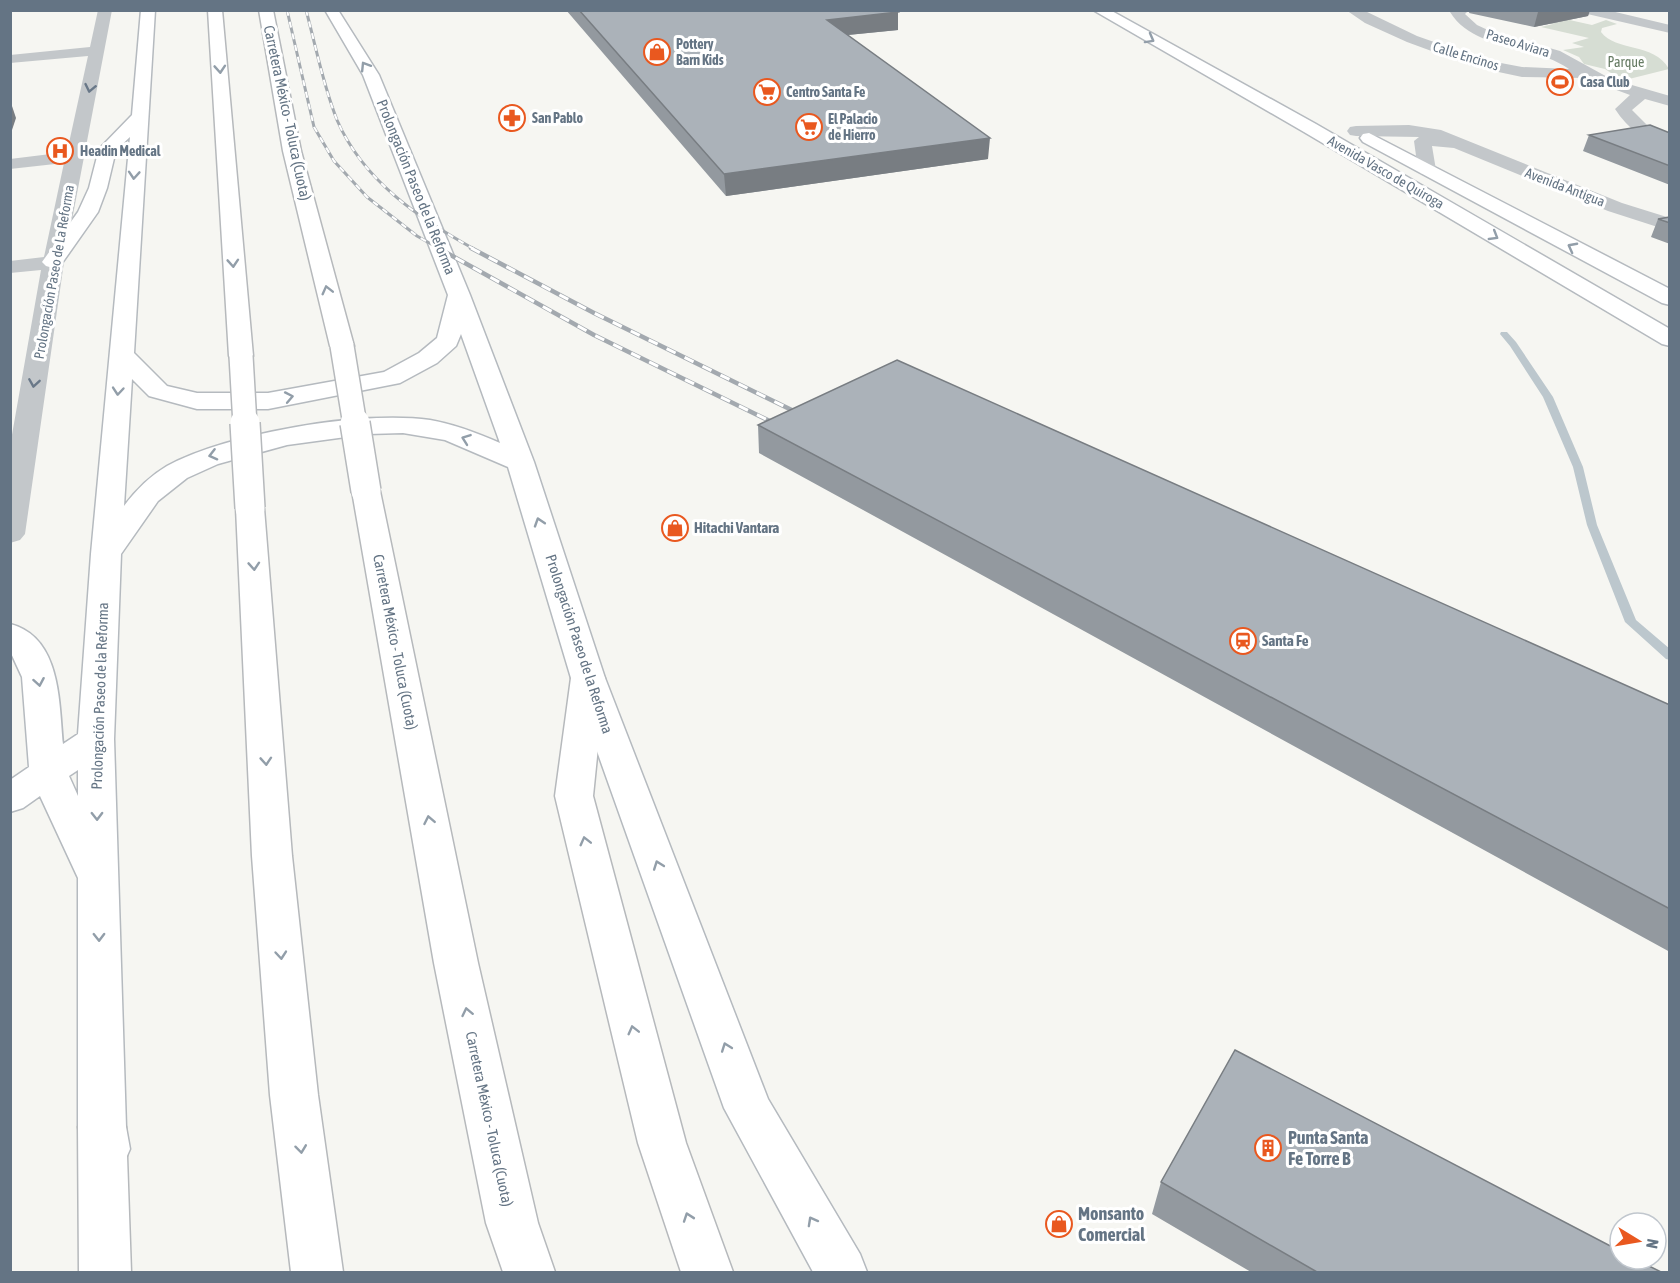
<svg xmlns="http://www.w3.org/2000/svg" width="1680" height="1283" font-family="'Asap Condensed',sans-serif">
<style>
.green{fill:#d6ddd3}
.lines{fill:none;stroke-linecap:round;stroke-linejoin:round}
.stream{fill:#bcc7cd;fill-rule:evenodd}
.secondary-casing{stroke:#b5babf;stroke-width:3}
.motorway-casing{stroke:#b6b9bc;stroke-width:3}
.minor{fill:#c3c7ca;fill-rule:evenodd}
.secondary{fill:#fff;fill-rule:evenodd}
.motorway{fill:#fff;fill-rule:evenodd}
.rail-far2-casing{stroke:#a3a9af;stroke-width:3}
.rail-far1-casing{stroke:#a3a9af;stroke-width:4.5}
.rail-casing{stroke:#a3a9af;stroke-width:6}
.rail-far2{stroke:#fff;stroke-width:2;stroke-dasharray:6;stroke-linecap:butt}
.rail-far1{stroke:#fff;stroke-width:3;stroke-dasharray:10;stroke-linecap:butt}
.rail{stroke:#fff;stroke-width:4;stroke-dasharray:12;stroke-linecap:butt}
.motorway-bridge-far1-casing{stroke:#b6b9bc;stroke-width:26;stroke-linecap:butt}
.motorway-bridge-casing{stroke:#b6b9bc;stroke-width:32;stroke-linecap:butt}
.motorway-bridge-far1{stroke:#fff;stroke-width:23}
.motorway-bridge{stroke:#fff;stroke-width:29}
.wall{fill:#93999f}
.shaded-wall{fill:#787d82}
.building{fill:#abb2b9;stroke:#787d82;stroke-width:1.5}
.oneway{stroke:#929ea9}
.oneway2{stroke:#697888}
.labels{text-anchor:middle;stroke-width:6;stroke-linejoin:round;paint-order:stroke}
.far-street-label{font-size:14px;fill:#647484;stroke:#fff}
.far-poi-label{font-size:14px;font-weight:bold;fill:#647484;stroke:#fff;text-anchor:start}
.far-park-label{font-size:14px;fill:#667b63;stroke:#fff}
.street-label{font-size:15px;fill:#647484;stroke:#fff}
.poi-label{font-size:15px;font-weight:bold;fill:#647484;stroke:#fff;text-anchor:start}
.near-poi-label{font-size:18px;font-weight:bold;fill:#647484;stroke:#fff;text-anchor:start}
</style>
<rect width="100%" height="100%" fill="#f6f6f2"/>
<path class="green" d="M 1556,17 L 1592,25 L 1606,20 L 1617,24 L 1602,28 L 1601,32 C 1616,52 1654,42 1669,69 L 1621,81 L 1607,77 L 1611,73 L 1605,69 L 1584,64 L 1579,57 L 1563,50 L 1584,47 L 1572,43 L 1589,38 L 1541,27 L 1553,24 L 1541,21 Z"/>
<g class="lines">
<path class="stream" d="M 1501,332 L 1507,332 L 1516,342 L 1553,397 L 1583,467 L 1597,525 L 1636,620 L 1670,649 L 1670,660 L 1666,659 L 1625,622 L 1587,525 L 1573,467 L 1543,397 L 1510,346 L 1500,334 Z"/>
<defs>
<path id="secondary" d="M 141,10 L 155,10 L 134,353 L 167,386 L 197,393 L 268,393 L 384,372 L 419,353 L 437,338 L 448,295 L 363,75 L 325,10 L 338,10 L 379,75 L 470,295 L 534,462 L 605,678 L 768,1099 L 860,1254 L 867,1272 L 813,1272 L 724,1108 L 571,678 L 508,467 L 445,440 L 403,433 L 368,434 L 287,445 L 218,464 L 187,478 L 158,501 L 121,554 L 114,739 L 126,1127 L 130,1149 L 123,1165 L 106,1171 L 89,1165 L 82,1149 L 78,1127 L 78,878 L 40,796 L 23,808 L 10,812 L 10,780 L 29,767 L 22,677 L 10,651 L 10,624 C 61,637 59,702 63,744 L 78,734 L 91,554 L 130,137 L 116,150 L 107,188 L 98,212 L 60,266 L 53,268 L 46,266 L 42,262 L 78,212 L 89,188 L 99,149 L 132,115 ZM 461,334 L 500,443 C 477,433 454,424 430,420 C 362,410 228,433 167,466 C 150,476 136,490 124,506 L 132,379 L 149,396 L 197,409 L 268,409 L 400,383 L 437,363 L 456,346 ZM 78,770 L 78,796 L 69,776 Z
M 1093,10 L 1110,10 L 1316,124 L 1670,329 L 1670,346 L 1662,344 L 1304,132 Z
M 1369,133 L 1670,289 L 1670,305 L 1662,303 L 1363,142 L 1360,138 L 1363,134 Z"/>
<path id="motorway" d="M 208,10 L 222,10 L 253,356 L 250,361 L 241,363 L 232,361 L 229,356 Z
M 259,10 L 273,10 L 301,151 L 354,346 L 350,351 L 342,353 L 334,351 L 330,346 L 283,151 Z
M 366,483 L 376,485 L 380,491 L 478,963 L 538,1223 L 555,1272 L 503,1272 L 486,1223 L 434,963 L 352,491 L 356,485 Z
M 250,499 L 260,502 L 264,508 L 292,856 L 318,1095 L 343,1272 L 291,1272 L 270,1095 L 252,856 L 236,508 L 240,502 Z
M 588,667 L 600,670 L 605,678 L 593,796 L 686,1143 L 733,1272 L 681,1272 L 638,1143 L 555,796 L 571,678 L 576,670 Z
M 102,1105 L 119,1112 L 126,1127 L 131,1272 L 79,1272 L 78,1127 L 85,1112 Z"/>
</defs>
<use href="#secondary" class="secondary-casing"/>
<use href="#motorway" class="motorway-casing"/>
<path class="minor" d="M 98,10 L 112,10 L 64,262 L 25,534 L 20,540 L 10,543 L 10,446 L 41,270 L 10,273 L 10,261 L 44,257 L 64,163 L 10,169 L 10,159 L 67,152 L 88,56 L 10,63 L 10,55 L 90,47 Z
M 1346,10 L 1363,10 L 1417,36 L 1485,60 L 1522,67 L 1569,69 C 1533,44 1474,51 1450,12 L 1469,10 L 1465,14 L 1477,25 L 1490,31 L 1560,51 L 1611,79 L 1670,96 L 1670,106 L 1645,99 L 1632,110 L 1649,127 L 1670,138 L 1670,149 C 1646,143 1628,129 1615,109 L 1630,95 L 1584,78 L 1522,77 L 1475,67 L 1407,42 L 1365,23 Z
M 1582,10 L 1607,10 L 1670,25 L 1670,33 L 1583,13 Z
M 1409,125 L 1441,130 L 1622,203 L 1670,218 L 1670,231 L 1608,211 L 1454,148 L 1432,146 L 1436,170 L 1433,174 L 1421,174 L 1418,170 L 1414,141 L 1419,137 L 1356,136 L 1350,135 L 1347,131 L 1350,127 L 1356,126 Z"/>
<use href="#secondary" class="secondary"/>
<use href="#motorway" class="motorway"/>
<defs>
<path id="rail-far2" d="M 287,10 L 314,127 L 334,161 L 367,197 L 417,236 L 440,249
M 306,10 C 316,47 323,85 337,120 C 363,180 418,218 474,249"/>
<path id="rail-far1" d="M 438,248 L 594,335 L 778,425
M 471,248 L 594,313 L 806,417"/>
<path id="rail" d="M 775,423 L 783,427"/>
</defs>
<use href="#rail-far2" class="rail-far2-casing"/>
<use href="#rail-far1" class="rail-far1-casing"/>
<use href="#rail" class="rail-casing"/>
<use href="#rail-far2" class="rail-far2"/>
<use href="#rail-far1" class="rail-far1"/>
<use href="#rail" class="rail"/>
<defs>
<path id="motorway-bridge-far1" d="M 342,346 L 355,425
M 241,356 L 245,425"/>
<path id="motorway-bridge" d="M 245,423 L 250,508
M 355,423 L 366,491"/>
</defs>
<use href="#motorway-bridge-far1" class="motorway-bridge-far1-casing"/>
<use href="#motorway-bridge" class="motorway-bridge-casing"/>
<use href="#motorway-bridge-far1" class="motorway-bridge-far1"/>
<use href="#motorway-bridge" class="motorway-bridge"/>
</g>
<path class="wall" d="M 566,10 L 895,10 L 898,30 L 848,35 L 988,159 L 726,196 Z
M 1470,10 L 1590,10 L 1588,16 L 1534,27 L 1469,13 Z
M 1670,133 L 1670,185 L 1583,151 L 1589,135 Z
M 1670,217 L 1670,244 L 1651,237 L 1658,219 Z
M 758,425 L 1670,705 L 1670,952 L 759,453 Z
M 1161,1182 L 1661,1272 L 1251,1272 L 1152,1214 Z"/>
<path class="shaded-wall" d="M 1544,10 L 1590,10 L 1588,16 L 1534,27 L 1538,12 Z
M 898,12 L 898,30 L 827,37 L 827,20 Z
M 11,103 L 16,118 L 10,136 Z
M 990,138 L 988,159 L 726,196 L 724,174 Z"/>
<path class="building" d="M 579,10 L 895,10 L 898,12 L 827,20 L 990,138 L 724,174 Z
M 1650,125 L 1670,133 L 1670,166 L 1589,135 Z
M 1670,217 L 1670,223 L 1658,219 Z
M 897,360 L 1670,705 L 1670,909 L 758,425 Z
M 1235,1050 L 1620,1251 L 1620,1259 L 1635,1259 L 1661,1272 L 1317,1272 L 1161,1182 Z"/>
<defs><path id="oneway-chevron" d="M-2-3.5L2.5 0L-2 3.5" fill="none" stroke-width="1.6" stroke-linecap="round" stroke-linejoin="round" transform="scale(1.5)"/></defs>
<g class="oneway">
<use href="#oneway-chevron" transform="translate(1150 39) rotate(29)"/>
<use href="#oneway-chevron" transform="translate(365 66) rotate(-122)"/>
<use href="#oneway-chevron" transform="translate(220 69) rotate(86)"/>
<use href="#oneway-chevron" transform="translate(134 175) rotate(94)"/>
<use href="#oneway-chevron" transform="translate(1494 236) rotate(31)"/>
<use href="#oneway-chevron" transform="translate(1572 247) rotate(-152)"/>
<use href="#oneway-chevron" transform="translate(233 263) rotate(86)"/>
<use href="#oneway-chevron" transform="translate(327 290) rotate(-104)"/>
<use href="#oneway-chevron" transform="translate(118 391) rotate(95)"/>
<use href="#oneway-chevron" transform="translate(289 397) rotate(-11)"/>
<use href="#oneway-chevron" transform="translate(466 439) rotate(-160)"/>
<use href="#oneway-chevron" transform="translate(213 455) rotate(166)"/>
<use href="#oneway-chevron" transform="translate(539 522) rotate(-108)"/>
<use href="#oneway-chevron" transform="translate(254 566) rotate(86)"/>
<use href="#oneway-chevron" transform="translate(39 682) rotate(80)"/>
<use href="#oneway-chevron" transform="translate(266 761) rotate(86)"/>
<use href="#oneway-chevron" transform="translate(97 816) rotate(89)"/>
<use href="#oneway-chevron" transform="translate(429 820) rotate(-101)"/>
<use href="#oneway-chevron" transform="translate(585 841) rotate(-104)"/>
<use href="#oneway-chevron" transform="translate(658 865) rotate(-110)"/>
<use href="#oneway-chevron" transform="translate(99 937) rotate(89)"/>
<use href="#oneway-chevron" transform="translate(281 955) rotate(85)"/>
<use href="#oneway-chevron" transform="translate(467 1012) rotate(-102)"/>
<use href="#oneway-chevron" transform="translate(633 1030) rotate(-104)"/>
<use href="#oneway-chevron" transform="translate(726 1047) rotate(-110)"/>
<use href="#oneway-chevron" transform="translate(301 1149) rotate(83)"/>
<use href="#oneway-chevron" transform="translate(688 1217) rotate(-109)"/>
<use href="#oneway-chevron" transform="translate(812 1221) rotate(-119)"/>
</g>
<g class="oneway2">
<use href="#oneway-chevron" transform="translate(90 88) rotate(102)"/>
<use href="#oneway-chevron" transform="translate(34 383) rotate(99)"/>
</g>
<defs>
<symbol id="shop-ring" viewBox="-11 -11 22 22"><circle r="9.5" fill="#fff" stroke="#e9581f" stroke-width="1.5"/><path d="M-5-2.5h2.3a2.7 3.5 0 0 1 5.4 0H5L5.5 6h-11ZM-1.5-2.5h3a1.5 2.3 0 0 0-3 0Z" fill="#e9581f"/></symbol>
<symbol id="stadium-ring" viewBox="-11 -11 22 22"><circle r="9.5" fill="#fff" stroke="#e9581f" stroke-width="1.5"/><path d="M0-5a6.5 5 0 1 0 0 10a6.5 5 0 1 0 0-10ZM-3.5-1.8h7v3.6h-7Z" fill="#e9581f"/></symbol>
<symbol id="supermarket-ring" viewBox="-11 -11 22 22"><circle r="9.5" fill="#fff" stroke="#e9581f" stroke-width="1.5"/><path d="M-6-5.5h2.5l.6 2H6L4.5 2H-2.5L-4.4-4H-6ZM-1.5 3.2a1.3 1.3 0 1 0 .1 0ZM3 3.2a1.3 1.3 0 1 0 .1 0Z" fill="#e9581f"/></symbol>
<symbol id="pharmacy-ring" viewBox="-11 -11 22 22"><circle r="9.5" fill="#fff" stroke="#e9581f" stroke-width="1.5"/><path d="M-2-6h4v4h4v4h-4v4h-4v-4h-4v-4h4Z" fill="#e9581f"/></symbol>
<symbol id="hospital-ring" viewBox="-11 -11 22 22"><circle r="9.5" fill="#fff" stroke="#e9581f" stroke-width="1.5"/><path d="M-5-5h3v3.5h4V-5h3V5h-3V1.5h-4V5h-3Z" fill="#e9581f"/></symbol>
<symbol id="station-ring" viewBox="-11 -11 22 22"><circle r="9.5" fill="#fff" stroke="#e9581f" stroke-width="1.5"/><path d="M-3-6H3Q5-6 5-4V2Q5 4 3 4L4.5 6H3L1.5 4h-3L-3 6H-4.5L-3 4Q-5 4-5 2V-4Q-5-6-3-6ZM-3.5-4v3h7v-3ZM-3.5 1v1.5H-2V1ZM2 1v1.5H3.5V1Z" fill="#e9581f"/></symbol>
<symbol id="building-ring" viewBox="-11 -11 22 22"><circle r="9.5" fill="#fff" stroke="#e9581f" stroke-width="1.5"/><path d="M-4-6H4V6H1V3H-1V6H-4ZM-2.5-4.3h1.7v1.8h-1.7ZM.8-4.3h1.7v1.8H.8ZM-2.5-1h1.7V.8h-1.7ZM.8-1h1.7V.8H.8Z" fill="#e9581f"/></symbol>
</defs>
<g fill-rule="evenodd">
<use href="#shop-ring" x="642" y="37" width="30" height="30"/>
<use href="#stadium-ring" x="1545" y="67" width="30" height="30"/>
<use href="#supermarket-ring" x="752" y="77" width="30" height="30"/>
<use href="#pharmacy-ring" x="497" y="103" width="30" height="30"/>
<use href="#supermarket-ring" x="794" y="112" width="30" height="30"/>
<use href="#hospital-ring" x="45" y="136" width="30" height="30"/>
<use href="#shop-ring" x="660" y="513" width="30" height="30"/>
<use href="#station-ring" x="1228" y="626" width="30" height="30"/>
<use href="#building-ring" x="1253" y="1133" width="30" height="30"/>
<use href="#shop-ring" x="1044" y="1209" width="30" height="30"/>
</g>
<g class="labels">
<g class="far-street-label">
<text transform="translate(1518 43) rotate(17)" y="5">Paseo Aviara</text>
<text transform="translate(1466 56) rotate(17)" y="5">Calle Encinos</text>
<text transform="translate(1386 172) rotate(30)" y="5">Avenida Vasco de Quiroga</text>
<text transform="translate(1565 187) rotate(21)" y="5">Avenida Antigua</text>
<text transform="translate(54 272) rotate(-80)" y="5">Prolongación Paseo de La Reforma</text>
</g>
<g class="far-poi-label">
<text x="676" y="49">Pottery<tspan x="676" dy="16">Barn Kids</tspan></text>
<text x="1580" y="87">Casa Club</text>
<text x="786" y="97">Centro Santa Fe</text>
<text x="532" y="123">San Pablo</text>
<text x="828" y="124">El Palacio<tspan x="828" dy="16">de Hierro</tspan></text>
<text x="80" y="156">Headin Medical</text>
</g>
<g class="far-park-label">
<text x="1626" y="67">Parque</text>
</g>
<g class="street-label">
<text transform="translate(287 113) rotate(78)" y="5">Carretera México - Toluca (Cuota)</text>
<text transform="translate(416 187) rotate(68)" y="5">Prolongación Paseo de la Reforma</text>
<text transform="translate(395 642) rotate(79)" y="5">Carretera México - Toluca (Cuota)</text>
<text transform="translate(579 644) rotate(72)" y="5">Prolongación Paseo de la Reforma</text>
<text transform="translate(100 696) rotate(-88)" y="5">Prolongación Paseo de la Reforma</text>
<text transform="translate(489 1119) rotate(78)" y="5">Carretera México - Toluca (Cuota)</text>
</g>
<g class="poi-label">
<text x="694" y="533">Hitachi Vantara</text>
<text x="1262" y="646">Santa Fe</text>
</g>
<g class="near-poi-label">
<text x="1288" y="1144">Punta Santa<tspan x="1288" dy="21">Fe Torre B</tspan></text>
<text x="1078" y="1220">Monsanto<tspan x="1078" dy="21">Comercial</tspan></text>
</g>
</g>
<rect width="1680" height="1283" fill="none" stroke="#647484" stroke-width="24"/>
<g transform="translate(1638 1241) rotate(101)"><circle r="28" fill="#ffffff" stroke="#c1c7ce" stroke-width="1.5"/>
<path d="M0-4.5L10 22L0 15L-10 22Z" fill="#e9581f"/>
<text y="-9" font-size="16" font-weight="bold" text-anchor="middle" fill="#647484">N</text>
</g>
</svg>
